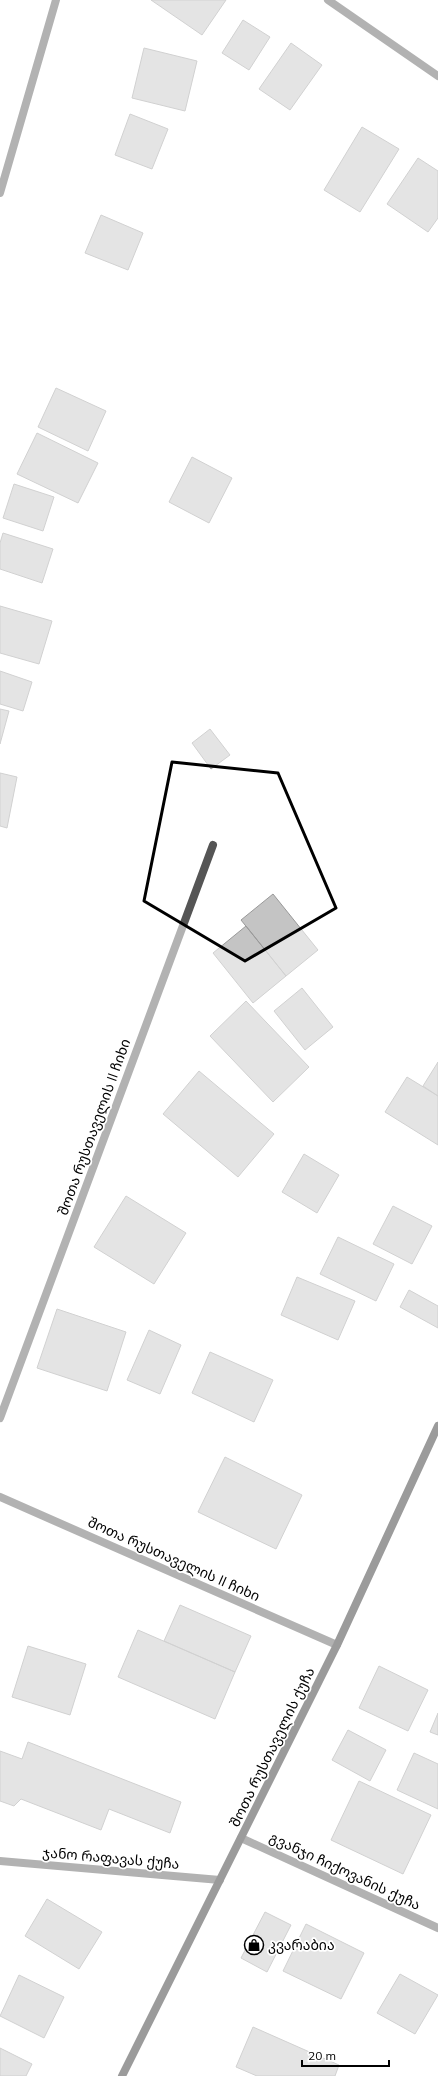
<svg xmlns="http://www.w3.org/2000/svg" width="438" height="2076" font-family="Mulish,'Noto Sans Georgian',sans-serif">
<style>
.building{fill:#c4c4c4;stroke:#999}
.lines{fill:none;stroke-linecap:round;stroke-linejoin:round}
.street{stroke:#555;stroke-width:8}
.secondary{stroke:#222;stroke-width:8}
.marked{fill:none;stroke:#000;stroke-width:3;stroke-linejoin:round}
.labels{text-anchor:middle;stroke-width:3.5;stroke-linejoin:round;paint-order:stroke}
.street-label{font-size:14px;fill:#000;stroke:#fff}
.poi-label{font-size:14px;fill:#000;stroke:#fff;text-anchor:start}
</style>
<rect width="100%" height="100%" fill="#fff"/>
<path class="building" d="M 151,0 L 226,0 L 202,35 Z
M 243,20 L 270,37 L 249,70 L 222,53 Z
M 291,43 L 322,65 L 290,110 L 259,89 Z
M 144,48 L 197,61 L 185,111 L 132,98 Z
M 130,114 L 168,129 L 152,169 L 115,155 Z
M 362,127 L 399,149 L 360,212 L 324,190 Z
M 418,158 L 438,171 L 438,218 L 428,232 L 387,204 Z
M 101,215 L 143,233 L 128,270 L 85,253 Z
M 56,388 L 106,411 L 88,451 L 38,427 Z
M 37,433 L 98,463 L 78,503 L 17,474 Z
M 192,457 L 232,478 L 209,523 L 169,502 Z
M 14,484 L 54,497 L 43,531 L 3,518 Z
M 3,533 L 53,549 L 42,583 L 0,569 L 0,543 Z
M 0,606 L 52,621 L 39,664 L 0,653 Z
M 0,671 L 32,682 L 23,711 L 0,704 Z
M 0,709 L 9,711 L 0,744 Z
M 210,729 L 230,755 L 211,769 L 192,743 Z
M 0,773 L 17,777 L 7,828 L 0,826 Z
M 273,894 L 318,950 L 286,976 L 241,920 Z
M 246,926 L 286,976 L 253,1003 L 213,953 Z
M 302,988 L 333,1027 L 305,1050 L 274,1011 Z
M 246,1001 L 309,1067 L 273,1102 L 210,1036 Z
M 438,1062 L 438,1096 L 423,1086 Z
M 199,1071 L 274,1134 L 238,1177 L 163,1114 Z
M 407,1077 L 438,1096 L 438,1145 L 385,1112 Z
M 304,1154 L 339,1175 L 317,1213 L 282,1192 Z
M 126,1196 L 186,1233 L 154,1284 L 94,1247 Z
M 393,1206 L 432,1226 L 412,1264 L 373,1244 Z
M 338,1237 L 394,1264 L 376,1301 L 320,1274 Z
M 297,1277 L 355,1301 L 338,1340 L 281,1315 Z
M 409,1290 L 438,1306 L 438,1328 L 400,1307 Z
M 57,1309 L 126,1332 L 107,1391 L 37,1368 Z
M 149,1330 L 181,1345 L 160,1394 L 127,1380 Z
M 210,1352 L 273,1380 L 254,1422 L 192,1393 Z
M 225,1457 L 302,1495 L 276,1549 L 198,1512 Z
M 180,1605 L 251,1636 L 235,1672 L 164,1641 Z
M 138,1630 L 235,1672 L 215,1719 L 118,1677 Z
M 28,1646 L 86,1664 L 70,1715 L 12,1697 Z
M 379,1666 L 428,1690 L 408,1731 L 359,1708 Z
M 438,1713 L 438,1735 L 430,1732 Z
M 348,1730 L 386,1750 L 370,1781 L 332,1760 Z
M 28,1742 L 181,1802 L 170,1833 L 109,1809 L 101,1830 L 21,1799 L 14,1806 L 0,1801 L 0,1751 L 22,1759 Z
M 414,1753 L 438,1764 L 438,1809 L 397,1790 Z
M 359,1781 L 431,1815 L 403,1874 L 331,1840 Z
M 47,1899 L 102,1932 L 79,1969 L 25,1936 Z
M 265,1912 L 291,1925 L 267,1972 L 241,1958 Z
M 306,1924 L 364,1953 L 341,1999 L 283,1971 Z
M 400,1974 L 438,1995 L 415,2034 L 377,2013 Z
M 19,1975 L 64,1997 L 44,2038 L 0,2016 Z
M 253,2027 L 339,2065 L 335,2076 L 257,2076 L 236,2067 Z
M 0,2048 L 32,2064 L 26,2076 L 0,2076 Z"/>
<g class="lines">
<path class="street" d="M 328,0 L 438,76
M 0,193 L 56,0
M 0,1418 L 213,845
M 0,1497 L 337,1645
M 241,1838 L 438,1928
M 0,1861 L 220,1880"/>
<path class="secondary" d="M 122,2076 L 337,1645 L 438,1426"/>
</g>
<path d="M0 0H438V2076H0ZM 172,762 L 278,773 L 336,908 L 245,961 L 144,901 Z" fill="#fff" fill-opacity=".55" fill-rule="evenodd"/>
<path class="marked" d="M 172,762 L 278,773 L 336,908 L 245,961 L 144,901 Z"/>
<defs>
<symbol id="shop-ring" viewBox="-11 -11 22 22"><circle r="9.5" fill="#fff" stroke="#000" stroke-width="1.5"/><path d="M-5-2.5h2.3a2.7 3.5 0 0 1 5.4 0H5L5.5 6h-11ZM-1.5-2.5h3a1.5 2.3 0 0 0-3 0Z" fill="#000"/></symbol>
</defs>
<g fill-rule="evenodd">
<use href="#shop-ring" x="243" y="1934" width="22" height="22"/>
</g>
<g class="labels">
<g class="street-label">
<text transform="translate(94 1127) rotate(-70)" y="5">შოთა რუსთაველის II ჩიხი</text>
<text transform="translate(174 1559) rotate(24)" y="5">შოთა რუსთაველის II ჩიხი</text>
<text transform="translate(272 1747) rotate(-64)" y="5">შოთა რუსთაველის ქუჩა</text>
<text transform="translate(111 1858) rotate(5)" y="5">ჯანო რაფავას ქუჩა</text>
<text transform="translate(345 1871) rotate(25)" y="5">გვანჯი ჩიქოვანის ქუჩა</text>
</g>
<g class="poi-label">
<text x="268" y="1950">კვარაბია</text>
</g>
</g>
<path d="M302 2060v6h87v-6" fill="none" stroke="#000000" stroke-width="2"/>
<text x="308" y="2060" font-size="12" fill="#000000" stroke="#ffffff" stroke-width="3" paint-order="stroke">20 m</text>
</svg>
